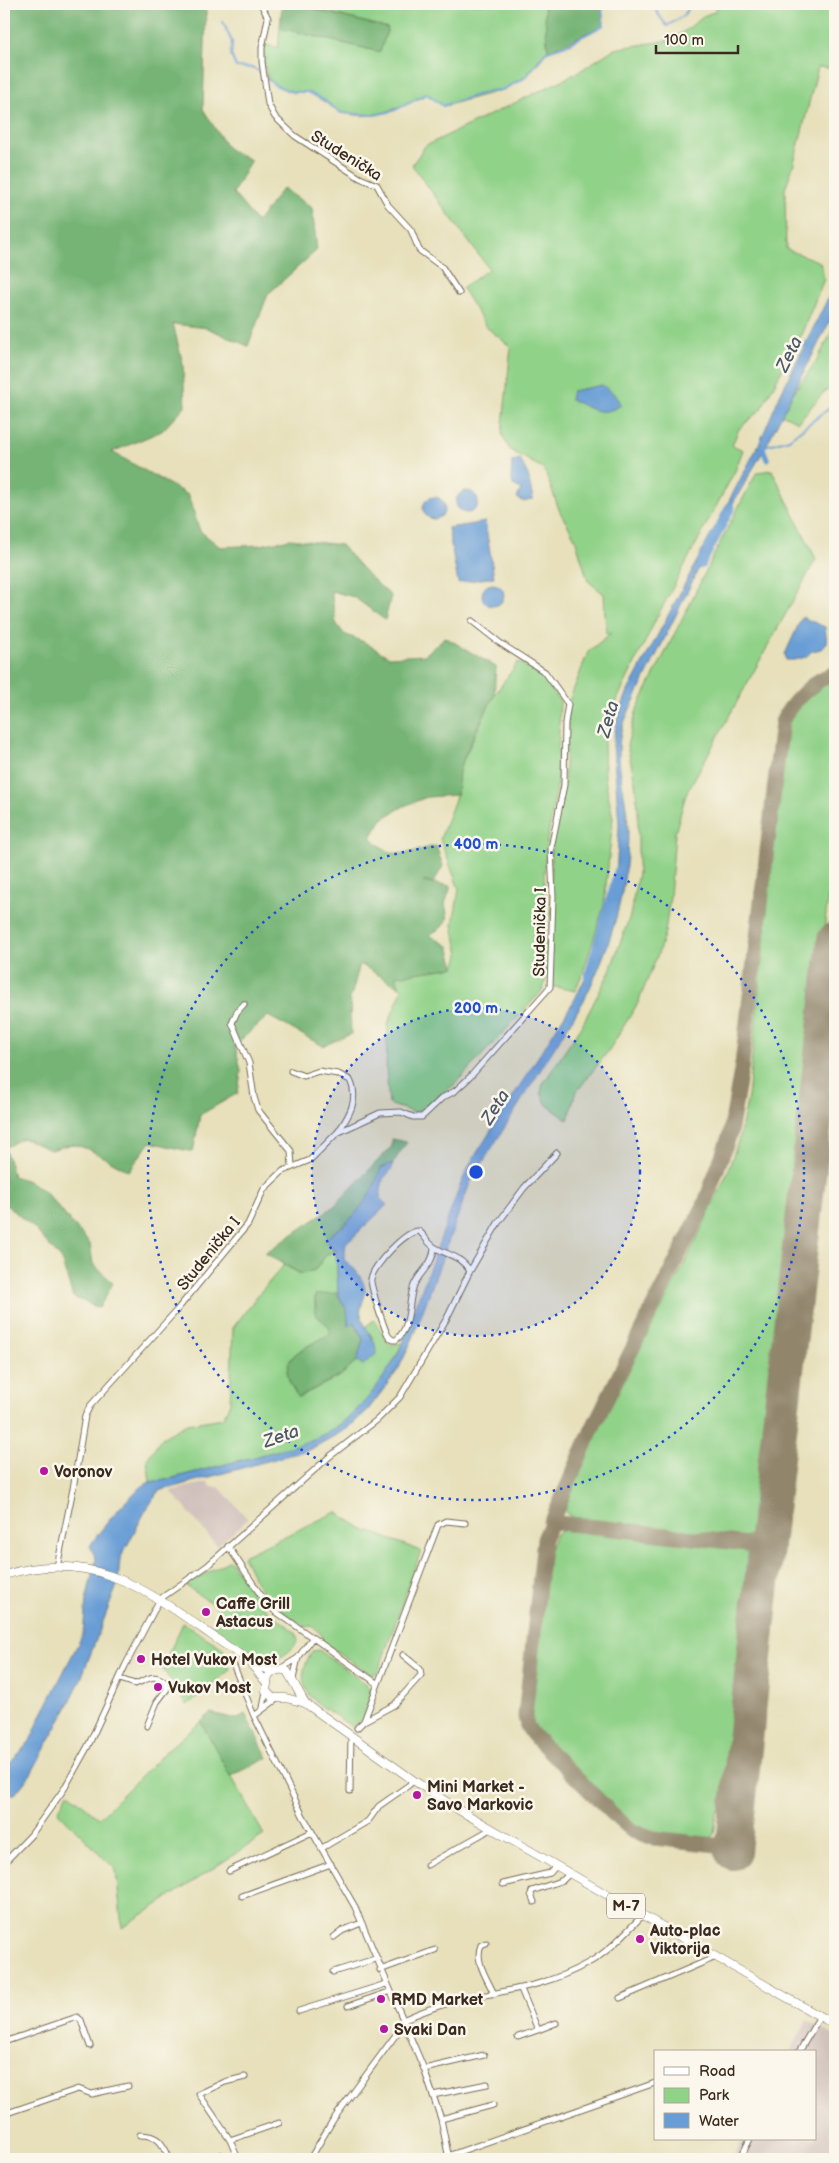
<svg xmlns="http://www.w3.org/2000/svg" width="839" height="2163" font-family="'Balsamiq Sans',sans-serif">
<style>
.industrial{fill:#d0c0bb}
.green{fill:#91d289;stroke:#667e54}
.forest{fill:#74b475;stroke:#586f4a}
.water{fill:#689dd5;stroke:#52647a}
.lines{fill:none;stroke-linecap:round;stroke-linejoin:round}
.stream{stroke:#689dd5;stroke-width:2}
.canal{stroke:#689dd5;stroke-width:5.5}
.river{stroke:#689dd5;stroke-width:10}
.taxiway{stroke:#91856c;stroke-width:15}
.runway{stroke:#91856c;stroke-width:36}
.street-casing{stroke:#776a55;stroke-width:7}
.primary-casing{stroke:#776a55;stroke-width:9}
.street{stroke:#fff;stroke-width:5}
.primary{stroke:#fff;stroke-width:8}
.ring{fill:none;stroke:#1d4ed8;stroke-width:2.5;stroke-dasharray:2.5 5}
.poi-dot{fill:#b5179e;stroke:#fbf7ec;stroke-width:2}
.labels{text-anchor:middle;stroke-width:5;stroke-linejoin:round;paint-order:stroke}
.shield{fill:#fbf7ec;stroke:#75685c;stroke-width:1}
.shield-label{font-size:15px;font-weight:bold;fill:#3b2a1e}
.street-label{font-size:16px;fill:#3b2a1e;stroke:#fbf7ec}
.poi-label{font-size:16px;font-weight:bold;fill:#3b2a1e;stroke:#fbf7ec;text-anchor:start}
.water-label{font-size:18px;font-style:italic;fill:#4d5867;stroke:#fbf7ec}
.centre{fill:#1d4ed8;stroke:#fbf7ec;stroke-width:2.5}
.ring-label{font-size:15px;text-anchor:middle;font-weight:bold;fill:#1d4ed8;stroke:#fbf7ec;stroke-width:5;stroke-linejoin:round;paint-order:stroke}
</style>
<rect width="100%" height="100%" fill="#fbf7ec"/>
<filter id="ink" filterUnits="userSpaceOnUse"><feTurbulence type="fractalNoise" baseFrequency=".02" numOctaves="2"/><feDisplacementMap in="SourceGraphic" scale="10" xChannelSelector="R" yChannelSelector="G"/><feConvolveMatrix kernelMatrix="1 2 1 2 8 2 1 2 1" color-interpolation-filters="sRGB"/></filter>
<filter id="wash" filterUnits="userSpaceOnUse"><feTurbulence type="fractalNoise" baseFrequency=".0096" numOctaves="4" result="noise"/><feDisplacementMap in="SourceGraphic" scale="20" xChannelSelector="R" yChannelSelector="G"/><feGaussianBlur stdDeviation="1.12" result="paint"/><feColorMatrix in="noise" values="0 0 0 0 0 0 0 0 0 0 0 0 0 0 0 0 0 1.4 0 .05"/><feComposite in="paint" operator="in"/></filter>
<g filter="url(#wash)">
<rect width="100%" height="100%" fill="#e7e0bb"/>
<path class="industrial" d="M 208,1482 L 211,1487 L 219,1487 L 248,1519 L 217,1546 L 171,1491 Z
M 807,2020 L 835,2036 L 835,2159 L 732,2159 L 743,2139 L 815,2139 L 815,2052 L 790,2052 Z"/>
<path class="green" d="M 295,4 L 544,4 L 548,51 L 527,76 L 502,90 L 444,106 L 426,94 C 397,108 377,121 343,113 C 334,110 320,98 310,93 C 304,91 297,93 291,92 C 263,83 264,71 263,45 L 278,47 L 280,28 L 380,52 L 388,28 Z
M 713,4 L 835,4 L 835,69 L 818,67 L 794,163 L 785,189 L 786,249 L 820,262 L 824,279 L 801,335 L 761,409 L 739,429 L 732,445 L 743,450 L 735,471 L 657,617 L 618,698 L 611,717 L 604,742 L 605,779 L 613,818 L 604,905 L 584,970 L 575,991 L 551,986 L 551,847 L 564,784 L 568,704 L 588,652 L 612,632 L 606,634 L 604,594 L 588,581 L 575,538 L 560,512 L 544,469 L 510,450 L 502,434 L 511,347 L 486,327 L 462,288 L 489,269 L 412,165 L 425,146 L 575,74 L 614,49 L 670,40 L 688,29 L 703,16 L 716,11 Z
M 835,326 L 835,385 L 824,392 L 798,422 L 779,413 L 817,360 Z
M 772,470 L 816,559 L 686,794 L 675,833 L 670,897 L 665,932 L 658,954 L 638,1003 L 609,1050 L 575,1094 L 568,1120 L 547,1105 L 541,1093 L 543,1084 L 581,1027 L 609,973 L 630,916 L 638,873 L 638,808 L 635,782 L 627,745 L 637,709 L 728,527 L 757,472 Z
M 518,662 L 544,678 L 560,701 L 557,787 L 547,841 L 544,875 L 547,975 L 543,990 L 454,1085 L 415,1113 L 389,1104 L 386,1068 L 388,1024 L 402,990 L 395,976 L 455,967 L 459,955 L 453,925 L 459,889 L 440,839 L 457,794 L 459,769 L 493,697 Z
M 835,679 L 835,836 L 756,1527 L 750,1535 L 743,1537 L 571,1517 L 565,1512 L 568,1498 L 598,1430 L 688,1257 L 727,1174 L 740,1135 L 748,1097 L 786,730 C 792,707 813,695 830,681 Z
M 336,1250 L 338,1293 L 315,1296 L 315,1314 L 330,1327 L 329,1335 C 298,1351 271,1359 299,1397 L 340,1376 L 357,1361 L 364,1364 L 373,1338 L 365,1327 L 374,1320 L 390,1345 L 402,1343 C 388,1379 360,1413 327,1433 C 307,1445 283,1449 262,1455 C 229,1463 197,1472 165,1480 L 150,1482 L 147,1459 L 162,1438 L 187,1424 L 223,1418 L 230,1403 L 233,1328 L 257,1296 L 284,1265 L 300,1274 L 315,1270 L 326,1255 Z
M 336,1512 L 369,1533 L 368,1531 L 421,1551 L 378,1672 L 370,1674 L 323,1642 L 321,1634 L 312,1626 L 305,1627 L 270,1602 L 258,1586 L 243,1556 Z
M 564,1530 L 744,1550 L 750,1555 L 752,1562 L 724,1804 L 717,1813 L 714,1834 L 711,1839 L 652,1832 L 630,1822 L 534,1728 L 531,1715 L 541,1605 L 549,1552 L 556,1534 Z
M 230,1560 L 259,1603 L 296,1633 L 298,1641 C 288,1655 280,1659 264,1662 L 213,1627 L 218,1608 L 185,1585 Z
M 183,1623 L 223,1648 L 230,1670 L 187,1705 L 162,1668 Z
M 319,1650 L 367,1685 L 372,1693 L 362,1720 L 352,1727 C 321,1704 287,1694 312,1651 Z
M 201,1722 L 264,1835 L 122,1928 L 116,1870 L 58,1812 L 68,1792 L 99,1818 L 168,1749 Z"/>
<path class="forest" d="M 4,4 L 203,4 L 206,12 L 203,109 L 228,149 L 251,160 L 233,193 L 257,222 L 283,188 L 312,208 L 317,250 L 268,294 L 248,346 L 207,328 L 173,324 L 183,364 L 185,406 L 162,431 L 112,452 L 188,495 L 200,531 L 220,547 L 260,545 L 290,539 L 341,545 L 368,575 L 391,596 L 385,620 L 354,597 L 331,591 L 336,623 L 344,634 L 364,642 L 389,657 L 425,655 L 445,637 L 496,667 L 494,696 L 476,730 L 459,770 L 457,795 L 427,797 L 404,806 L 382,819 L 371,837 C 395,863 405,852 436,846 L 443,866 L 434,882 L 423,882 L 451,886 L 445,904 L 448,919 L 441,928 L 429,935 L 449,946 L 455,967 L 396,976 L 399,987 L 360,964 L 350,1000 L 351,1034 L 323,1046 L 268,1016 L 235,1045 L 241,1071 L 238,1093 L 200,1115 L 193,1152 L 150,1142 L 129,1171 L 88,1149 L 72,1144 L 51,1150 L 22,1138 L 5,1148 L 13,1176 L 31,1182 L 46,1193 L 90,1244 L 93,1264 L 113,1283 L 99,1308 L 73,1297 L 61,1259 L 34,1228 L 4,1203 Z
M 282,4 L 293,4 L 388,28 L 380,52 L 280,28 Z
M 544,4 L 606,4 L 602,11 L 604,25 L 548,51 Z
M 392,1139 L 407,1142 L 393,1163 L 381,1168 C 371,1198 357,1217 331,1234 L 329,1245 L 336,1250 L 326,1255 L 315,1270 L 301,1274 L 265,1253 L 333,1207 L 392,1146 Z
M 337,1293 L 347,1311 L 349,1326 L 355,1322 L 363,1339 L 357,1361 L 341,1375 L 298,1397 C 271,1357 300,1352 329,1334 L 330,1327 L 316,1315 L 315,1295 Z
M 210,1713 L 237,1719 L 245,1714 L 268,1758 L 230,1776 L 201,1722 Z"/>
<path class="water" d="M 835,284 L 834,313 L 765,448 L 717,531 L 629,711 C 626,718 623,725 621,732 C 614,765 628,798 628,831 C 628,891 610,949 583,1002 L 470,1183 L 413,1338 L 398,1370 L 368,1410 L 347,1429 L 311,1449 L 159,1491 L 146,1510 L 120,1559 L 118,1583 L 81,1679 L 67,1708 L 31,1774 L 15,1794 L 4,1794 L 4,1770 L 30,1741 L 42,1714 L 83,1634 L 86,1600 L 96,1559 L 90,1546 C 99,1531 134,1488 150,1482 C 154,1481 161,1481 166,1480 C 195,1472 225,1464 254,1457 C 285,1448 318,1442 343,1422 C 366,1404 383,1379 398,1354 L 461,1183 L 471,1162 L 575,999 L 598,951 L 615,894 L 619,825 L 613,744 L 617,719 L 628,691 L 759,444 L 780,395 Z
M 602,385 L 614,394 L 621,405 C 602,418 589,408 570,399 L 572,391 Z
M 520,459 L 528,475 L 533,499 L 524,502 L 517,498 L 521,489 L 513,485 L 511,476 L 512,461 Z
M456 502a11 11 0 1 1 22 0a11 11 0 1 1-22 0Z
M423 508a11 11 0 1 1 22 0a11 11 0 1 1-22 0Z
M 485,522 L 494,577 L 458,583 L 448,528 Z
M482 595a11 11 0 1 1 22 0a11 11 0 1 1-22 0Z
M 802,617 L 825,627 L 827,643 L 821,649 L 812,651 L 806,657 L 794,660 L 786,660 L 785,654 Z
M 393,1163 L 392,1169 L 383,1179 L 380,1198 L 387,1205 L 346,1244 L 344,1260 C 353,1266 365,1279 365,1292 C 365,1300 359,1306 361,1315 C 364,1330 377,1338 376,1354 L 363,1365 L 357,1361 L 363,1339 L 355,1322 L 349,1326 L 347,1311 L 338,1294 L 336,1250 L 325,1240 C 331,1234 337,1231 343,1226 C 362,1209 373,1192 381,1168 Z"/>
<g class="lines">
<path class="stream" d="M 653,4 L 658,14 L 667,26 L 683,16 L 692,4
M 223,22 L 232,42 L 231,55 L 236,67 L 254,68 L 263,75
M 266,78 L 275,85 L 293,92 L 307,92 L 324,100 L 341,113 L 374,115 L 393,111 L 427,94 L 443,106 L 489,91 L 502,90 L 526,77 L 545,52 L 566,45 L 604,25 L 602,10 L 605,4
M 765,446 L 789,439 L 835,404"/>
<path class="canal" d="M 762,446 L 767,459"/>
<path class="river" d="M 701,564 L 730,508
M 589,977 L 619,871"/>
<path class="taxiway" d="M 550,1522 L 766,1546
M 734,1847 L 654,1838 L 632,1831 L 617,1818 L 533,1735 L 527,1726 L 525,1716 L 544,1539 L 592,1429 L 704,1205 L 730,1134 L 742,1064 L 782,722 C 789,704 816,677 835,674"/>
<path class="runway" d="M 733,1852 L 766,1546 L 835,940"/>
</g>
</g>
<g filter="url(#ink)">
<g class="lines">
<defs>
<path id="street" d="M 261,4 L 268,18 L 262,48 L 262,62 L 268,104 L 275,117 L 295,136 L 360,178 L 377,185 L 388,205 L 411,230 L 419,250 L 442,267 L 459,293
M 244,1004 L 237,1012 L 232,1023 L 249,1063 L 254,1097 L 258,1110 L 291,1151 L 292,1167
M 291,1071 L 304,1076 L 319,1071 L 338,1074 L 350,1080 C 360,1100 348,1117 338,1132
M 434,1247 C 434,1266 417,1273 413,1288 C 408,1304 411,1328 396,1340 L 393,1340 C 391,1338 389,1338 388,1335 C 384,1329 370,1284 371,1279 C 373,1266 406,1230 419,1231 C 424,1235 427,1242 433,1246 C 447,1256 459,1254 470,1271
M 228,1546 L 268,1606 L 378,1684
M 57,1567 L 73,1489 L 85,1416 L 90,1406 L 176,1311 L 248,1224 L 264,1189 L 283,1171 L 310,1160 L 337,1133 L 380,1113 L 401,1112 L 413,1117 L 422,1117 L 442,1098 L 455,1091 L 470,1077 L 550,987 L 553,897 L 551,848 L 564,785 L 565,723 L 568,704 L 545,672 L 500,643 L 472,621
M 233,1664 L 254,1716
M 280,1669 L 298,1658 L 312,1638
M 120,1679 L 135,1684 C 147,1680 154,1672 165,1682 L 167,1689 L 157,1702 L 147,1726
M 293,1679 L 298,1658
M 277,1699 L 254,1716 L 303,1816 L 355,1907 L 424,2069 L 441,2119 L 449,2159
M 263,1708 L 266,1691
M 364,1721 L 394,1705 L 421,1675 L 420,1669 L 403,1655
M 357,1728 L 364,1721 L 438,1525 L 446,1521 L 465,1523
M 350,1791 L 351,1735
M 322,1848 L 368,1821 L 379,1806 L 409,1785 L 413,1780
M 4,1863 L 31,1835 L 64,1789 L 88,1746 L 125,1666 L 160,1599 L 207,1566 L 329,1457 L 377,1420 L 400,1397 L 447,1318 L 470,1271 L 498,1223 L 524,1188 L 557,1153
M 427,1865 L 491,1829
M 229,1871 L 312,1832
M 503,1884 L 550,1873 L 556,1866
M 242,1896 L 331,1864
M 534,1902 L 531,1894 L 532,1891 L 563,1880 L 569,1874
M 334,1937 L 342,1931 L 361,1923
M 486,1943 L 481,1945 C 474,1961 488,1980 494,1994
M 380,1970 L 435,1950
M 333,1972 L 375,1959
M 620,1998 L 716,1957
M 348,2006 L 389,1992
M 299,2011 L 386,1984
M 402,2020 C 417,2014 433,2007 449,2003 C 499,1990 540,1990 588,1963 C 609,1952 626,1932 643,1915
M 538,2030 L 556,2023
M 518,2037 L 538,2030 L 521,1989
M 4,2042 L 77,2017 L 81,2020 L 90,2046
M 799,2052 L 820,2016
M 424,2069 L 484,2055
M 433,2095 L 487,2084
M 4,2114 L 78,2089 L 92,2094 L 128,2086
M 441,2119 L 493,2105
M 140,2135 C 159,2135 162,2143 170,2159
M 230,2140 L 279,2123
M 212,2159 L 221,2155
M 238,2159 L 230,2140 L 199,2094 L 225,2082 L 245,2077
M 310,2159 L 333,2120 L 403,2025
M 439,2159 L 655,2083
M 740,2159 L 750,2139"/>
<path id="primary" d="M 4,1575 C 87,1550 139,1584 204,1630 C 227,1646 247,1661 273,1672
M 251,1664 L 266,1682
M 305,1703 L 287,1671 C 279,1668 273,1670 268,1677 L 266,1691 L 273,1698 L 286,1698 L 305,1703 L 413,1780 L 459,1810 L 835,2025"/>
</defs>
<use href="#street" class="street-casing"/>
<use href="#primary" class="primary-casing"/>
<use href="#street" class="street"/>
<use href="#primary" class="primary"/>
</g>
</g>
<circle cx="476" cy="1172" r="164" fill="#1d4ed8" fill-opacity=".12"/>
<g class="ring">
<circle cx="476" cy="1172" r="164"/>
<circle cx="476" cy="1172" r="328"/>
</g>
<g class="poi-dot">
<circle cx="44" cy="1471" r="5"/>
<circle cx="206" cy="1612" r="5"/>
<circle cx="141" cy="1659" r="5"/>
<circle cx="158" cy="1687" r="5"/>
<circle cx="417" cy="1795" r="5"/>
<circle cx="640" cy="1939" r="5"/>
<circle cx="381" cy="1999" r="5"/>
<circle cx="384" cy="2029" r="5"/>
</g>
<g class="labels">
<rect class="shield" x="607" y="1893.5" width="38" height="25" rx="4"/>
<g class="shield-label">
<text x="626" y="1911">M-7</text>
</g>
<g class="street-label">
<text transform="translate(347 155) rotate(32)" y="6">Studenička</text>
<text transform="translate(539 932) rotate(-89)" y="6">Studenička I</text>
<text transform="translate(208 1253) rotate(-51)" y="6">Studenička I</text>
</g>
<g class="poi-label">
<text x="54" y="1477">Voronov</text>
<text x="216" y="1609">Caffe Grill<tspan x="216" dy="18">Astacus</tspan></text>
<text x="151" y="1665">Hotel Vukov Most</text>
<text x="168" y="1693">Vukov Most</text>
<text x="427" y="1792">Mini Market -<tspan x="427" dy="18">Savo Markovic</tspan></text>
<text x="650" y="1936">Auto-plac<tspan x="650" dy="18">Viktorija</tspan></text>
<text x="391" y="2005">RMD Market</text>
<text x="394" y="2035">Svaki Dan</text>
</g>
<g class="water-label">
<text transform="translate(789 354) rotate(-64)" y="6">Zeta</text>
<text transform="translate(608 719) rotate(-74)" y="6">Zeta</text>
<text transform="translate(495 1107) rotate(-58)" y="6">Zeta</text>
<text transform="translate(281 1436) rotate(-19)" y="6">Zeta</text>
</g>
</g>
<circle cx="476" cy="1172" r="8" class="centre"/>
<g class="ring-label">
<text x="476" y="849">400 m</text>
<text x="476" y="1013">200 m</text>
</g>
<rect width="839" height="2163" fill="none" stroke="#fbf7ec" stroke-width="20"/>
<rect x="654" y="2050" width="162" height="90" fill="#fbf7ec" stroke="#aea59a"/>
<rect x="664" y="2067" width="25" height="8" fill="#ffffff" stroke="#aea59a"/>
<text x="699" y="2076" font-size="15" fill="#3b2a1e">Road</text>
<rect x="664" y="2088" width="25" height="15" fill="#91d289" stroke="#aea59a"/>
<text x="699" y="2100" font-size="15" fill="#3b2a1e">Park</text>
<rect x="664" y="2113" width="25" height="15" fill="#689dd5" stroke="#aea59a"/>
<text x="699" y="2126" font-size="15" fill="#3b2a1e">Water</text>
<path d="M656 45v8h82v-8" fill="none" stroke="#3b2a1e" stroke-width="2.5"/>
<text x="664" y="45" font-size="15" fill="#3b2a1e" stroke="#fbf7ec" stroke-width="4" paint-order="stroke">100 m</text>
</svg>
